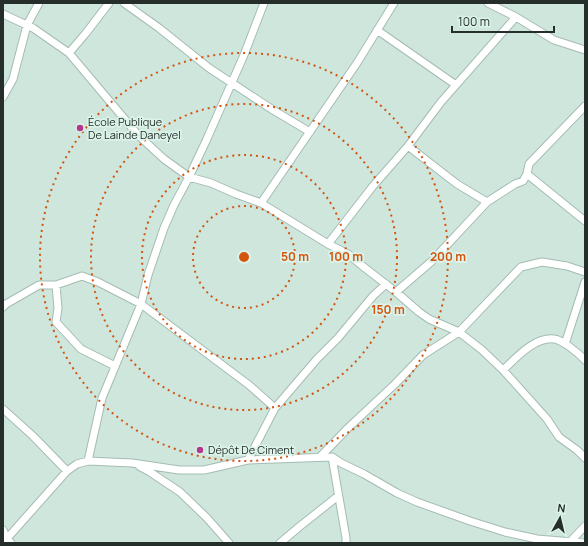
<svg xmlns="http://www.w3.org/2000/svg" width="588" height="546" font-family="Manrope,sans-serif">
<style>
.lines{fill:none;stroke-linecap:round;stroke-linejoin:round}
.minor-casing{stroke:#a5bcb2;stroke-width:9}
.minor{stroke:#fff;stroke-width:7}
.ring{fill:none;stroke:#d4550f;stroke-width:2;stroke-dasharray:2 4}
.poi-dot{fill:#b2388c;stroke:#dbf3e9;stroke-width:1.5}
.labels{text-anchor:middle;stroke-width:3.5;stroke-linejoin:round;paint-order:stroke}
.poi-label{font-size:11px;fill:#252e2a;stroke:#dbf3e9;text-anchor:start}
.centre{fill:#d4550f;stroke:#dbf3e9;stroke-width:2}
.ring-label{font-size:12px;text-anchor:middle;font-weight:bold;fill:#d4550f;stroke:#dbf3e9;stroke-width:3.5;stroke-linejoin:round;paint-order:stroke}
</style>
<rect width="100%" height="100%" fill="#cee6dc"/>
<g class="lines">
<defs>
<path id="minor" d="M 124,3 L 159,28 L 209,68 L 273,110 L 310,132
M 488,3 L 516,17 L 554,40 L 582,49 L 585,50
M 3,14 L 33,28 L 69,53 L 138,135 L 164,159 L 189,177 L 211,183 L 236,194 L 261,203 L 328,244 L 348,254 L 365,268 L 396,292 L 419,312 L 429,319 L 459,332 L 482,350 L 503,370 L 547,419 L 559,437 L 577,450 L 585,458
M 377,30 L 456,85
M 69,53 L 86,33 L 109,3
M 3,97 L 13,79 L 27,25 L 39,3
M 408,146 L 457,184 L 487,202
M 527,174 L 585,221
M 261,203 L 357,63 L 394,3
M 328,244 L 373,186 L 408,146 L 441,102 L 516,17
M 56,285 L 58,308 L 56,322 L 81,349 L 115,366
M 396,292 L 432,261 L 487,202 L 515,184 L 523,181 L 527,174 L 529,164 L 585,106
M 3,307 L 6,304 L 39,285 L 56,285 L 82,276 L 98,282 L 141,304 L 249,385 L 275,408
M 565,344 L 585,282
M 503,370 C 516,358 534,337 554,339 C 563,340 578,353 585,360
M 3,409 L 33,436 L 67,471
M 320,457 L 348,428 L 395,384 L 423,355 L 459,332 L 521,267 L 542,262 L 567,266 L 585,272
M 332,457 L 346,538 L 346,543
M 248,460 L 275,408 L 317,359 L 338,338 L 373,296 L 386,284
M 88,461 L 102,398 L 141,304 L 148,275 L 164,228 L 174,205 L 189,177 L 206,141 L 244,55 L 264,3
M 139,466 L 150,472 L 180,492 L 207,518 L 229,543
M 3,530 L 7,539 L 11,543
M 3,543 L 67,471 L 77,464 L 88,461 L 132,463 L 179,470 L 204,470 L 248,460 L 332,457 L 341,463 L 364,474 L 397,493 L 417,502 L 470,521 L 505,532 L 537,539 L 585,543
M 280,543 L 299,527 L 338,496
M 569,543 L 585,526"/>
</defs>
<use href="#minor" class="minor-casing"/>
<use href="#minor" class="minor"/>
</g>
<g class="ring">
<circle cx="244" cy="257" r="51"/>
<circle cx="244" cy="257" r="102"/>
<circle cx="244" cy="257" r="153"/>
<circle cx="244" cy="257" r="204"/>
</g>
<g class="poi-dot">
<circle cx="80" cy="128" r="4"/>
<circle cx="200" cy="450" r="4"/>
</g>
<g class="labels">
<g class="poi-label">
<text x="88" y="126">École Publique<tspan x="88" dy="13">De Lainde Daneyel</tspan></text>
<text x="208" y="454">Dépôt De Ciment</text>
</g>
</g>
<circle cx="244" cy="257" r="6" class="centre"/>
<g class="ring-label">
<text x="295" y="261">50 m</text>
<text x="346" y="261">100 m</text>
<text x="448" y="261">200 m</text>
<text x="388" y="314">150 m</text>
</g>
<rect width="588" height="546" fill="none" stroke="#252e2a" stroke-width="8"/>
<g transform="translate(560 518) rotate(8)" stroke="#dbf3e9" stroke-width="3" paint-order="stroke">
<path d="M0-3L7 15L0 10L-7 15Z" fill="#252e2a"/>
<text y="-6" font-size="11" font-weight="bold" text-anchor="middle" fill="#252e2a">N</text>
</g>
<path d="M452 26v6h102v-6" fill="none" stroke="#252e2a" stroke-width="2"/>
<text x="458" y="26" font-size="12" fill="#252e2a" stroke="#dbf3e9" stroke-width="3" paint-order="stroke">100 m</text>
</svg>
